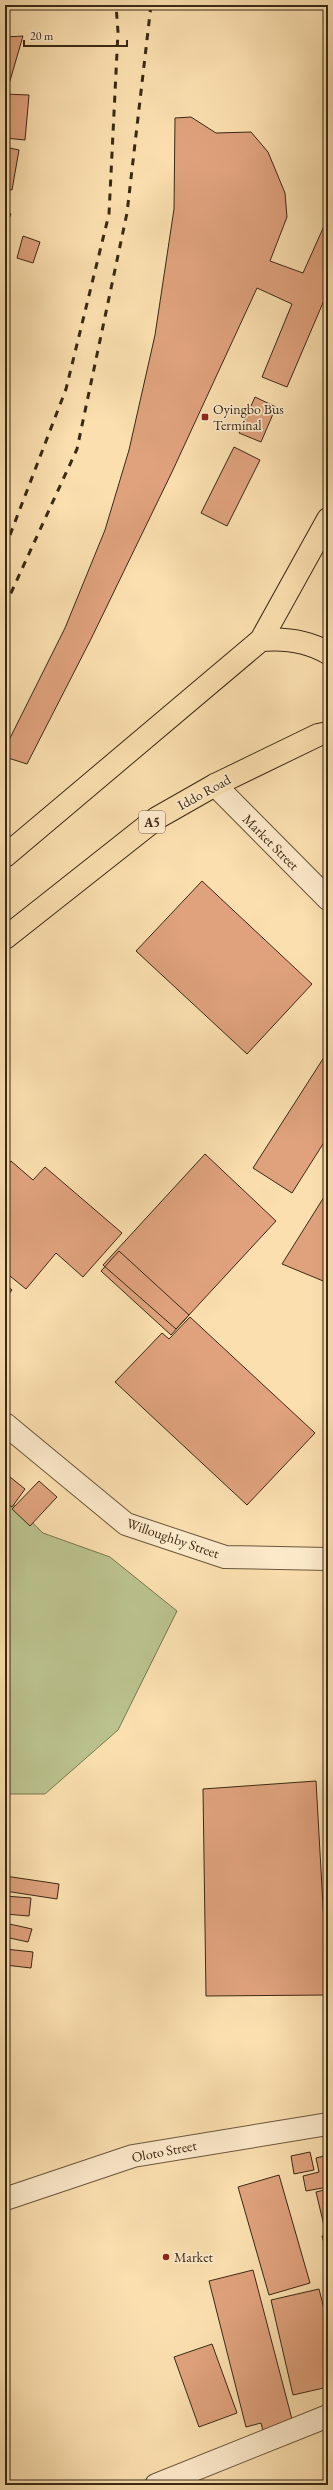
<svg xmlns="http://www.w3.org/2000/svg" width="333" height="2490" font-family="'EB Garamond',serif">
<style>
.green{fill:#bbc28d;stroke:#7b7650}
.building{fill:#dfa27d;stroke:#3b2913}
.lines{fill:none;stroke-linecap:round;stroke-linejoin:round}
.minor-casing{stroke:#6b563a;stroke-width:24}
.highway-casing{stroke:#3b2913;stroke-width:24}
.minor{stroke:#fceacb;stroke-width:22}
.highway{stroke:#fbdfaf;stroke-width:22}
.rail{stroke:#3b2913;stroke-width:3;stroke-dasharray:7 7;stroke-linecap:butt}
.poi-dot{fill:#8f2418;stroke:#fceacb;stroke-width:1.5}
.labels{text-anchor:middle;stroke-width:3.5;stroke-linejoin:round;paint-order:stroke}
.shield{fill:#fceacb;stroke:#75634a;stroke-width:1}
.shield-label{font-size:13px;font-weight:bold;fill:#3b2913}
.poi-label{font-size:14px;fill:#3b2913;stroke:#fceacb;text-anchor:start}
.street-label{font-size:14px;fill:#3b2913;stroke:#fceacb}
</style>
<rect width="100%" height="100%" fill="#fbdfaf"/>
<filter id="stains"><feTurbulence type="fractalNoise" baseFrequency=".005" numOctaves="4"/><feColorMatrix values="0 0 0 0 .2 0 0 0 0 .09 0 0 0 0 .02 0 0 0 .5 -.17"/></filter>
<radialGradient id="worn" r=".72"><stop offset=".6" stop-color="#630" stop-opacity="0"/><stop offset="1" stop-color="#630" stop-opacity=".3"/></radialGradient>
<path class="green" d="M 5,1496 L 43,1533 L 110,1557 L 177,1611 L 118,1730 L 45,1794 L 5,1794 Z"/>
<path class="building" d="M 23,36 L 7,91 L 5,90 L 5,37 Z
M 5,94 L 29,95 L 25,140 L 5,138 Z
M 191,117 L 216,133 L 251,132 L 268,152 L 285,193 L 287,217 L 270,261 L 303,273 L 324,226 L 328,228 L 328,291 L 287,387 L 262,377 L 292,304 L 257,288 L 172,472 L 91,639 L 27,764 L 5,757 L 5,748 L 65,628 L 105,530 L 129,450 L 155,335 L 174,209 L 175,118 Z
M 5,147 L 19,150 L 12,190 L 5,189 Z
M 5,211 L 11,214 L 5,227 Z
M 23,236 L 40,242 L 33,263 L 17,258 Z
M 255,397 L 276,407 L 261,442 L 239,433 Z
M 234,447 L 260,460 L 227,526 L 201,513 Z
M 202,881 L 312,984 L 247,1054 L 136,951 Z
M 328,1051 L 328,1136 L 292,1193 L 253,1168 Z
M 205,1154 L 276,1221 L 176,1329 L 103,1265 Z
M 11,1161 L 33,1180 L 45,1167 L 122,1233 L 83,1277 L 56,1253 L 26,1289 L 5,1272 L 5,1168 Z
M 328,1195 L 328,1283 L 282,1264 L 324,1197 Z
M 119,1251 L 189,1315 L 171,1335 L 101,1271 Z
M 5,1284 L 12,1290 L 5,1299 Z
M 190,1317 L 315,1433 L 247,1505 L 115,1382 L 162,1333 L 169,1339 Z
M 5,1473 L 25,1489 L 12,1507 L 5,1502 Z
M 39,1481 L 57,1497 L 30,1526 L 12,1509 Z
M 316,1781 L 328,1995 L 206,1996 L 203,1789 Z
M 5,1876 L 59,1884 L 57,1899 L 5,1891 Z
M 5,1896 L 31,1898 L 29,1916 L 5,1914 Z
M 5,1923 L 32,1929 L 28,1942 L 5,1937 Z
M 5,1949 L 33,1952 L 31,1968 L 5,1965 Z
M 310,2152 L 314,2170 L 294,2174 L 291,2156 Z
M 328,2155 L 328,2187 L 306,2191 L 303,2176 L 319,2172 L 316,2158 Z
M 279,2175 L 310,2283 L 269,2295 L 238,2187 Z
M 328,2189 L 328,2230 L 325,2230 L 316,2192 Z
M 328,2235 L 328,2257 L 322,2236 Z
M 253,2270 L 294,2427 L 263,2431 L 261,2423 L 246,2427 L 209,2281 Z
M 319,2289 L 328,2325 L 328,2387 L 293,2395 L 271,2300 Z
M 212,2344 L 237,2413 L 199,2427 L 174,2357 Z"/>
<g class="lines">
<defs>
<path id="minor" d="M 215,785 L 328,899
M 5,1424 L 126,1524 L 225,1557 L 328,1559
M 5,2199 L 133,2156 L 328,2124
M 156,2485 L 328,2416"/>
<path id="highway" d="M 261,640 C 284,638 308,641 328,653
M 5,856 L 261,640 L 328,519
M 5,938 L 157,818 L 215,785 L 318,735 L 328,733"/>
</defs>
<use href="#minor" class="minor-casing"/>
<use href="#highway" class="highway-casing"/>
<use href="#minor" class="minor"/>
<use href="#highway" class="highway"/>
<path class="rail" d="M 5,548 L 66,389 L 109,214 L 118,32 L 116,5
M 5,606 L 77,449 L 127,213 L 151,5"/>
</g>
<g class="poi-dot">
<rect x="201" y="413" width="8" height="8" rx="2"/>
<circle cx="166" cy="2257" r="4"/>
</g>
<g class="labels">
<rect class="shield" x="139" y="811" width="26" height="22" rx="3"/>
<g class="shield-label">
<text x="152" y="827">A5</text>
</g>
<g class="poi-label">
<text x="213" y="414">Oyingbo Bus<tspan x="213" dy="16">Terminal</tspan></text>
<text x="174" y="2262">Market</text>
</g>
<g class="street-label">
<text transform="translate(204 792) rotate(-29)" y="5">Iddo Road</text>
<text transform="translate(271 842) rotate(45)" y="5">Market Street</text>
<text transform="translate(173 1538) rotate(19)" y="5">Willoughby Street</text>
<text transform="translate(164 2151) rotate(-11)" y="5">Oloto Street</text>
</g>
</g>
<rect width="333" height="2490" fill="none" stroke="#fbdfaf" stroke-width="20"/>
<rect x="6" y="6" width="321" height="2478" fill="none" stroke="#3b2913" stroke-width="2"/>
<rect x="10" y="10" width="313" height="2470" fill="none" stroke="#3b2913"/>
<path d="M24 40v6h103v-6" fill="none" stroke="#3b2913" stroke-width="2"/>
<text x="30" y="40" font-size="12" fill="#3b2913" stroke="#fceacb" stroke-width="3" paint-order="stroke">20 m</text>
<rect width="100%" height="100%" filter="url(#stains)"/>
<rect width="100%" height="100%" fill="url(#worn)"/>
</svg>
